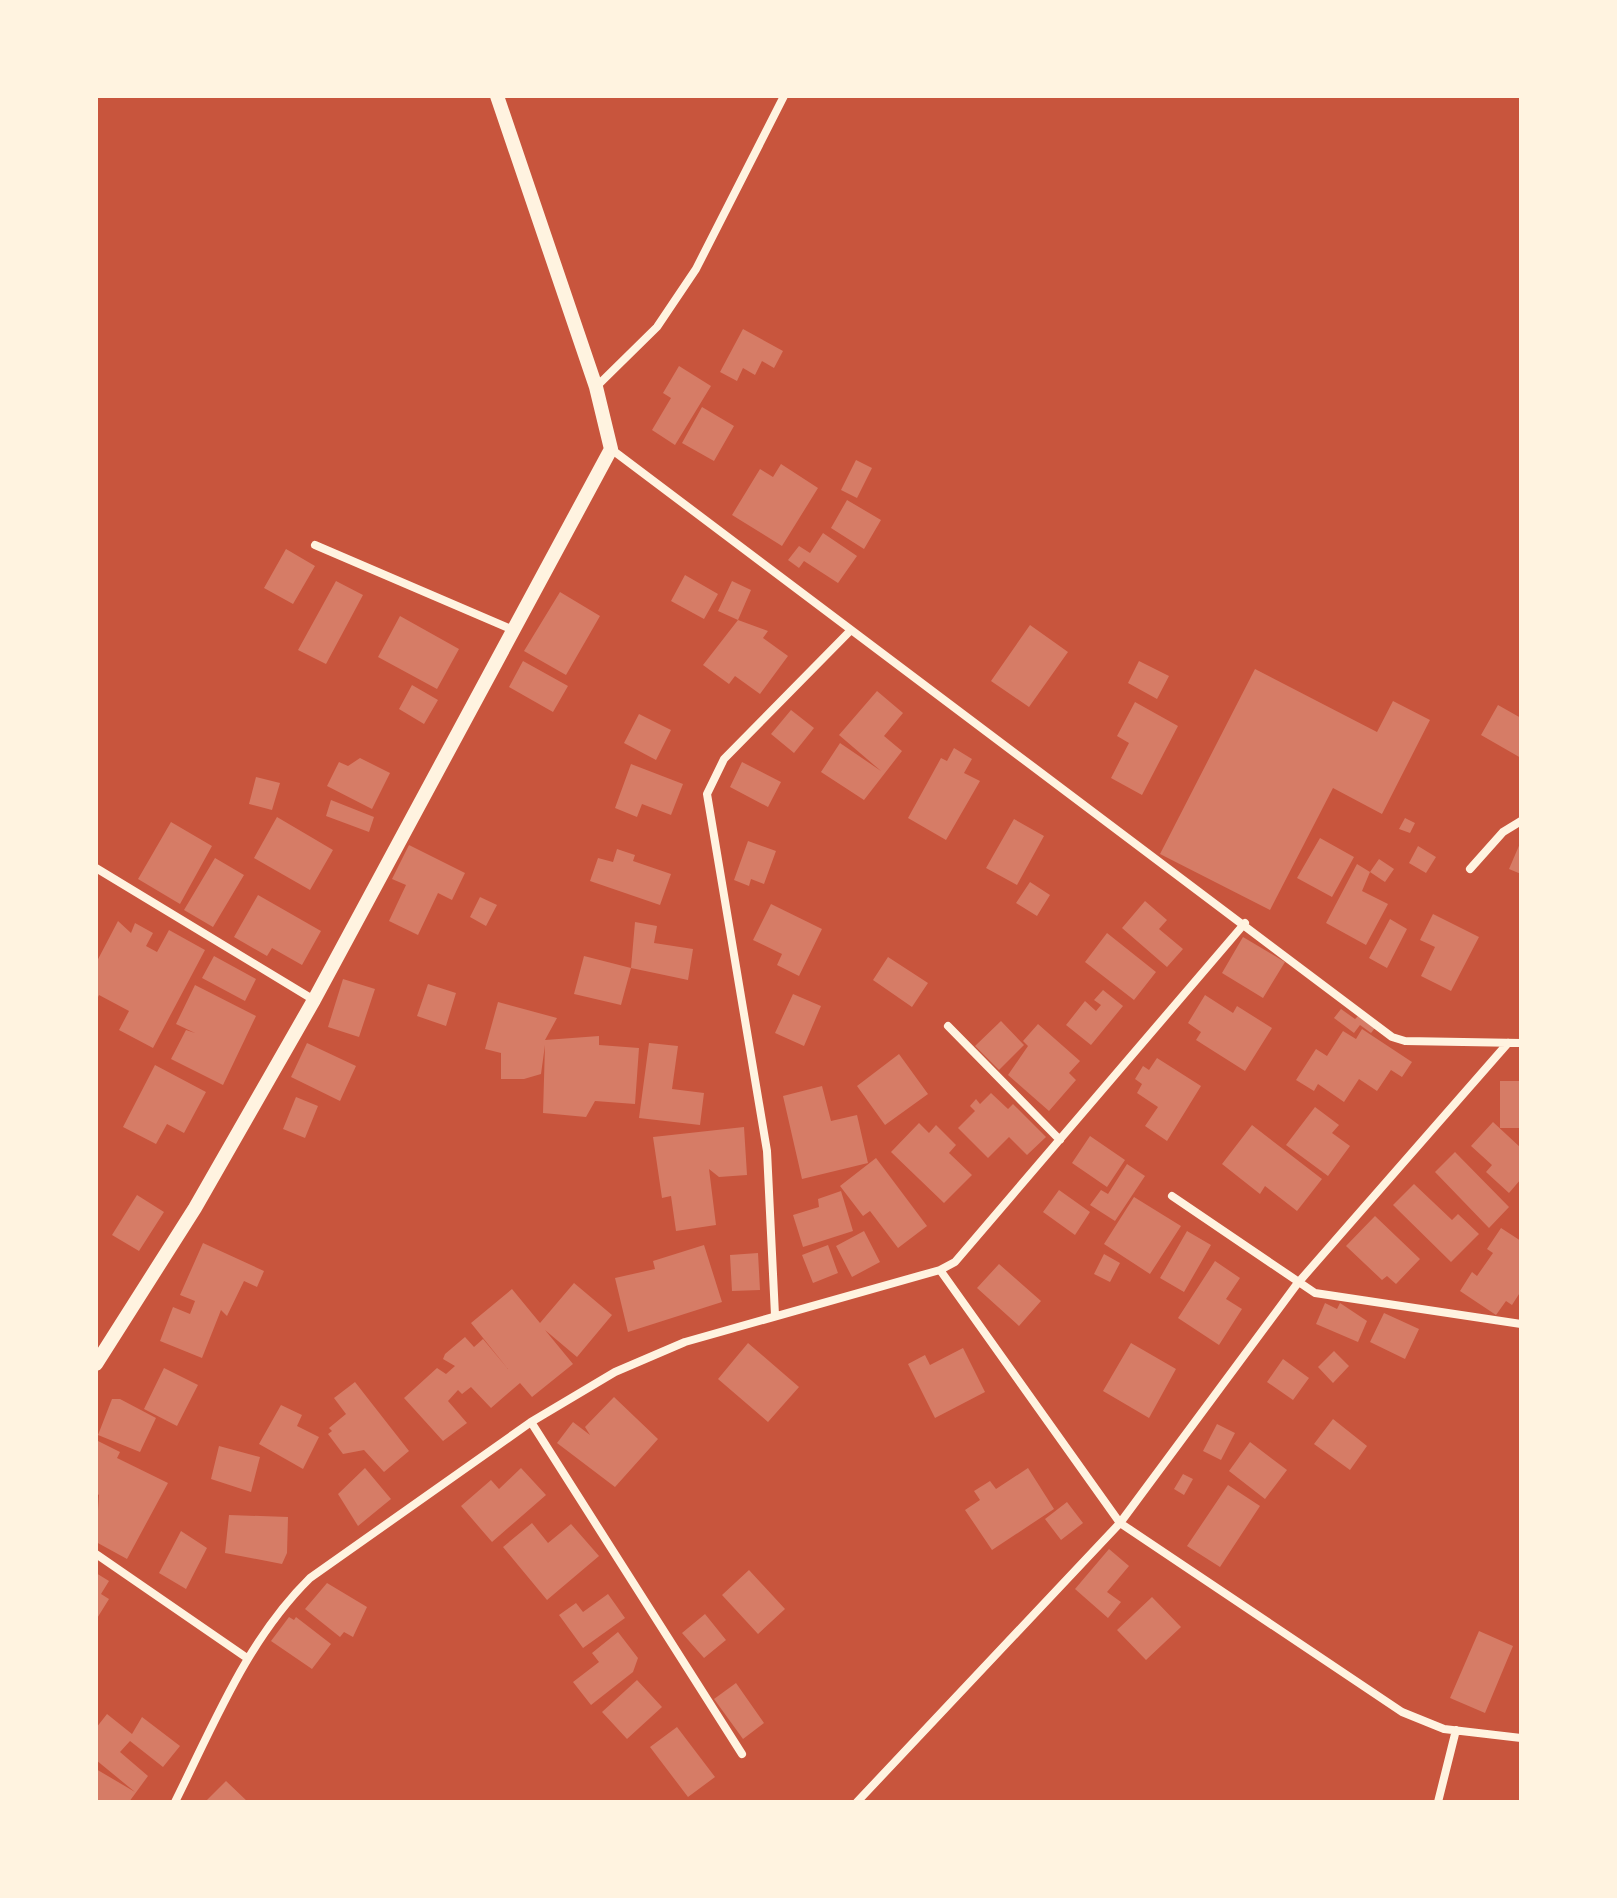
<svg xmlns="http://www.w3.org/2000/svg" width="1617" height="1898" font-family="Barlow,sans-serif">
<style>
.building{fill:#d67c66}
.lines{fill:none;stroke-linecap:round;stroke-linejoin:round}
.minor{stroke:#fff3e0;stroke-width:8}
.tertiary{stroke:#fff3e0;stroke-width:14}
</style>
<rect width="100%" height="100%" fill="#c8553d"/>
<path class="building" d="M 743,329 L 783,351 L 774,368 L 762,361 L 755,375 L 743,368 L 737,381 L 720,372 Z
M 679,366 L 711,386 L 675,445 L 652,430 L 671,398 L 663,393 Z
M 702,407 L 734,426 L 714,461 L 682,443 Z
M 856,460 L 872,468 L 857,498 L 841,490 Z
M 781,464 L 818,488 L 782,546 L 732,515 L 760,469 L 773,477 Z
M 847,500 L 881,520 L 864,549 L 831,528 Z
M 823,533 L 857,556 L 838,583 L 804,561 L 799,568 L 788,560 L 799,546 L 810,553 Z
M 286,549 L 315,566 L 293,604 L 264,588 Z
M 685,575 L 718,594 L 704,619 L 671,601 Z
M 336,581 L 363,595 L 326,664 L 298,650 Z
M 732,581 L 751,590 L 738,620 L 768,631 L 763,638 L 788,656 L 760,694 L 735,676 L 729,684 L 703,665 L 738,620 L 718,611 Z
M 560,592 L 600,616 L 566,675 L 524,651 Z
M 400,616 L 459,649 L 437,689 L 378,657 Z
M 1030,625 L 1068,652 L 1029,707 L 991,681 Z
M 523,661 L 568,686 L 553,712 L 509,687 Z
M 1139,661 L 1169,676 L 1157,699 L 1128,683 Z
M 1255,669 L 1377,732 L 1393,701 L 1430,720 L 1382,814 L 1333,788 L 1270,910 L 1160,854 Z
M 412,685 L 438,700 L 424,724 L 399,709 Z
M 877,691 L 903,713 L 884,736 L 902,751 L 864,800 L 821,772 L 840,743 L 881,771 L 839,735 Z
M 1135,702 L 1178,726 L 1142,795 L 1111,778 L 1129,743 L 1117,736 Z
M 1498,705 L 1521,718 L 1521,758 L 1481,735 Z
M 791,710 L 814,728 L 794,753 L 771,734 Z
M 639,714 L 671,730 L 656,760 L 624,743 Z
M 954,748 L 972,759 L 964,773 L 980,781 L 946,840 L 908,818 L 941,758 L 947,761 Z
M 360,758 L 390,773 L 372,809 L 327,786 L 339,762 L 348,766 Z
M 742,762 L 781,782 L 768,807 L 730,787 Z
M 631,764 L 683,784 L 671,815 L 642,804 L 637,817 L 615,808 Z
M 256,777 L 280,783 L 272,810 L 249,804 Z
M 331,800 L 374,817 L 369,832 L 326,816 Z
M 277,817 L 333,850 L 310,890 L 254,858 Z
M 1405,818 L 1415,823 L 1410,833 L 1399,829 Z
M 1014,819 L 1044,836 L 1017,885 L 986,868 Z
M 171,822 L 212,846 L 180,904 L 138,879 Z
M 1320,838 L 1354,857 L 1332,897 L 1297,878 Z
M 748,841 L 776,851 L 764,884 L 751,879 L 749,886 L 734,880 Z
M 1521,841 L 1521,874 L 1509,869 Z
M 409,845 L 465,873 L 452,900 L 438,893 L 418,935 L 389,921 L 406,885 L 392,879 Z
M 1418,846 L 1436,857 L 1426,873 L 1409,863 Z
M 617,849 L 635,855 L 633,861 L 671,874 L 660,905 L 590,881 L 598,858 L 613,862 Z
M 215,858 L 244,875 L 213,927 L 184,910 Z
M 1379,859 L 1394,869 L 1385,882 L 1370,872 Z
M 1357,864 L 1370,872 L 1362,891 L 1388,904 L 1366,945 L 1326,923 Z
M 1030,882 L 1050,895 L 1037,916 L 1016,903 Z
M 258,895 L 321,931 L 302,965 L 272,948 L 267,956 L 234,937 Z
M 480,897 L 497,905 L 486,926 L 470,917 Z
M 1145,901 L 1167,920 L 1159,929 L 1183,949 L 1167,967 L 1122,928 Z
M 771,904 L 822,929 L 799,976 L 777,965 L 782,954 L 753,940 Z
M 1433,914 L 1479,937 L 1451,991 L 1421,976 L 1435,947 L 1420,940 Z
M 1390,919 L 1407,929 L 1387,968 L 1369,958 Z
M 118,921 L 131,933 L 135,923 L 153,933 L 146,946 L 157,952 L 169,930 L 205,950 L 153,1048 L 119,1030 L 129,1011 L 99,995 L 96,1001 L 96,963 Z
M 635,922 L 657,926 L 654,943 L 693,949 L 688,980 L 631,968 Z
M 1107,933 L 1156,972 L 1134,1000 L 1085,962 Z
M 1243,937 L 1285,962 L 1263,998 L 1222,973 Z
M 214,956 L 256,979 L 245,1001 L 202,978 Z
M 584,956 L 631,968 L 621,1005 L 574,994 Z
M 888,957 L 928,983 L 912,1007 L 873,980 Z
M 343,979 L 375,989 L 359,1037 L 328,1027 Z
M 428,984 L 456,993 L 446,1026 L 417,1016 Z
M 195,985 L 256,1016 L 223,1085 L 171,1059 L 186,1030 L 195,1033 L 176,1024 Z
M 1103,990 L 1123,1006 L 1091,1045 L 1066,1025 L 1085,1001 L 1096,1011 L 1101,1005 L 1094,1000 Z
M 793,994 L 821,1006 L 804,1046 L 775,1033 Z
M 1205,995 L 1233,1013 L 1237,1006 L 1272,1028 L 1245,1071 L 1196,1040 L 1201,1032 L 1188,1023 Z
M 498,1002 L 557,1018 L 545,1040 L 599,1036 L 599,1045 L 639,1048 L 635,1104 L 595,1101 L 586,1117 L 543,1113 L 545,1045 L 541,1074 L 524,1079 L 501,1079 L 501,1053 L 485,1049 Z
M 1341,1009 L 1355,1019 L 1358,1016 L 1375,1028 L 1371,1033 L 1360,1025 L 1354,1033 L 1334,1018 Z
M 1001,1021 L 1024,1045 L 999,1070 L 975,1046 Z
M 1038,1024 L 1080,1061 L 1069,1073 L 1076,1080 L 1049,1111 L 1008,1075 L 1028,1046 L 1023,1041 Z
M 1362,1029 L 1412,1062 L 1402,1077 L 1391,1070 L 1377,1091 L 1359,1079 L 1344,1102 L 1318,1084 L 1314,1091 L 1296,1080 L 1316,1049 L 1327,1056 L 1343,1031 L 1356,1039 Z
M 307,1043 L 356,1066 L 340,1101 L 291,1077 Z
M 649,1043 L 678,1046 L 672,1089 L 704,1093 L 700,1125 L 639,1118 Z
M 899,1054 L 928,1094 L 885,1125 L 857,1086 Z
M 1157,1058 L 1201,1086 L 1167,1141 L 1145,1126 L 1158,1107 L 1137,1093 L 1142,1084 L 1135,1079 L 1143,1066 L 1149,1070 Z
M 155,1065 L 206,1092 L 184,1133 L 167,1124 L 156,1144 L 123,1127 Z
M 1500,1081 L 1521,1081 L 1521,1128 L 1500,1128 Z
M 822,1086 L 831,1121 L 857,1115 L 868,1163 L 802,1179 L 783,1096 Z
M 991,1093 L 1008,1109 L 1013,1104 L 1046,1137 L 1027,1155 L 1009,1137 L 988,1158 L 958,1128 L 975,1111 L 970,1106 L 976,1099 L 980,1104 Z
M 296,1097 L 318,1106 L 305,1138 L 283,1129 Z
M 1315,1107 L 1339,1125 L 1332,1133 L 1350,1146 L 1328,1176 L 1286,1145 Z
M 1493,1122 L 1521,1148 L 1521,1179 L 1509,1193 L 1486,1172 L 1492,1165 L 1471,1146 Z
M 919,1123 L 929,1133 L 936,1125 L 956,1145 L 949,1153 L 972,1175 L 944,1203 L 891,1152 Z
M 1252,1125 L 1322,1179 L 1297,1211 L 1265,1186 L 1260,1194 L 1222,1164 Z
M 744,1127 L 747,1175 L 719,1177 L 709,1169 L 716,1225 L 676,1231 L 671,1196 L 662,1198 L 653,1137 Z
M 1090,1136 L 1125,1160 L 1107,1187 L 1072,1163 Z
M 1455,1152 L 1509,1207 L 1489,1228 L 1435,1172 Z
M 876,1158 L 927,1226 L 898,1248 L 870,1211 L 863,1216 L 840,1186 Z
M 1127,1164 L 1145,1176 L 1115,1221 L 1090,1205 L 1101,1190 L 1108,1194 Z
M 1414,1184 L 1452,1220 L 1458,1214 L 1479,1234 L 1451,1262 L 1393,1205 Z
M 1059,1190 L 1090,1212 L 1075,1235 L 1043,1212 Z
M 841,1191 L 853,1231 L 803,1247 L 793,1215 L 819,1207 L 818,1199 Z
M 137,1195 L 164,1212 L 139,1251 L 112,1235 Z
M 1134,1197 L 1181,1226 L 1150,1274 L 1104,1244 Z
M 1375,1216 L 1420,1259 L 1396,1284 L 1387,1276 L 1382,1280 L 1346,1246 Z
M 1501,1228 L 1521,1241 L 1521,1291 L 1512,1305 L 1506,1301 L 1496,1315 L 1460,1291 L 1472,1272 L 1477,1276 L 1493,1253 L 1487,1249 Z
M 864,1231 L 880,1262 L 852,1277 L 836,1246 Z
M 1187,1231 L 1211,1245 L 1184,1292 L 1160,1278 Z
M 203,1243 L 264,1271 L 257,1287 L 244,1281 L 227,1316 L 221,1310 L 202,1358 L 160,1341 L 173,1307 L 190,1314 L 195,1301 L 180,1295 Z
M 704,1245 L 722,1302 L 628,1332 L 615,1278 L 655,1269 L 653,1261 Z
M 828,1245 L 838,1273 L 813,1283 L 802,1255 Z
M 758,1253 L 760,1290 L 732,1291 L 730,1255 Z
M 1104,1254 L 1120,1263 L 1110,1282 L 1094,1274 Z
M 1215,1261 L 1240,1278 L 1226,1299 L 1242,1309 L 1219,1345 L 1178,1318 Z
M 999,1264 L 1041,1301 L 1019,1326 L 977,1288 Z
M 574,1283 L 612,1315 L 577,1357 L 545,1330 L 573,1364 L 532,1397 L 520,1383 L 491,1408 L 471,1387 L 462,1394 L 458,1390 L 448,1401 L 467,1423 L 443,1441 L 404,1398 L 437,1368 L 446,1374 L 455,1366 L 443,1359 L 445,1354 L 465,1337 L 474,1347 L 483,1339 L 508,1369 L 471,1323 L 512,1289 L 540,1323 Z
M 1325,1303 L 1337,1309 L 1340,1303 L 1367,1321 L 1358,1342 L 1316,1324 Z
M 1384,1313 L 1419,1329 L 1405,1359 L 1370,1342 Z
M 748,1343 L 799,1387 L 768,1422 L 718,1379 Z
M 1131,1343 L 1176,1369 L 1149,1418 L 1103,1391 Z
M 963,1348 L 985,1392 L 935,1418 L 908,1364 L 925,1355 L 930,1365 Z
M 1334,1351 L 1349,1366 L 1333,1383 L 1318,1367 Z
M 1283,1359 L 1309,1378 L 1293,1400 L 1267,1382 Z
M 164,1368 L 198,1385 L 177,1426 L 144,1409 Z
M 355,1382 L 409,1451 L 384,1472 L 364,1450 L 343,1454 L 328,1434 L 332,1431 L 329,1428 L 346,1414 L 334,1398 Z
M 614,1397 L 658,1439 L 615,1487 L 557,1443 L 573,1422 L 590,1435 L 585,1427 Z
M 112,1399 L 120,1399 L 156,1418 L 140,1452 L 98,1435 Z
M 281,1405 L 302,1415 L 297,1426 L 319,1437 L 303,1469 L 259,1444 Z
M 1333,1419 L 1367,1446 L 1350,1470 L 1314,1444 Z
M 1217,1424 L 1235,1433 L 1221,1460 L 1203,1451 Z
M 96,1440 L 120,1452 L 117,1458 L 168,1483 L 127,1559 L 96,1542 L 99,1495 L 96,1493 Z
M 1250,1442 L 1287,1470 L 1265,1499 L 1229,1471 Z
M 219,1446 L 260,1457 L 251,1492 L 211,1479 Z
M 365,1468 L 391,1499 L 358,1526 L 338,1494 Z
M 521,1468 L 546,1495 L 492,1542 L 461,1506 L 491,1480 L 499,1489 Z
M 1028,1468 L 1054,1509 L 992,1550 L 965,1510 L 980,1500 L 974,1491 L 990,1481 L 996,1489 Z
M 1183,1474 L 1193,1479 L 1184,1495 L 1174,1489 Z
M 1228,1485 L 1260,1506 L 1220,1567 L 1187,1546 Z
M 1067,1502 L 1083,1523 L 1061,1540 L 1045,1519 Z
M 229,1515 L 288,1517 L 287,1553 L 282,1564 L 225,1553 Z
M 532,1523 L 548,1543 L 571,1524 L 599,1556 L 547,1600 L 503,1547 Z
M 181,1531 L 207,1548 L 186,1589 L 159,1573 Z
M 1109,1549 L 1129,1566 L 1107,1592 L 1121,1602 L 1108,1618 L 1075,1589 Z
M 749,1570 L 785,1609 L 758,1634 L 722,1595 Z
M 96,1573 L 109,1581 L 101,1594 L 109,1599 L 96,1620 Z
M 327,1583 L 367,1607 L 353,1637 L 344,1632 L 340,1637 L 305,1609 Z
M 608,1594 L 625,1618 L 583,1648 L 559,1615 L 576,1603 L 583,1612 Z
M 1152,1597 L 1181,1627 L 1146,1660 L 1117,1630 Z
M 705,1614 L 726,1640 L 704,1658 L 682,1633 Z
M 289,1617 L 294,1620 L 296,1617 L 331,1644 L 312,1669 L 271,1641 Z
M 1479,1631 L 1513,1646 L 1485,1713 L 1450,1698 Z
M 618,1632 L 638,1658 L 633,1672 L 591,1705 L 573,1682 L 599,1662 L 592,1653 Z
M 637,1680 L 662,1707 L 627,1739 L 602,1712 Z
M 736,1683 L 764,1723 L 743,1739 L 714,1699 Z
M 107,1714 L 132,1734 L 142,1717 L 180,1746 L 163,1767 L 130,1741 L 120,1752 L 148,1776 L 129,1802 L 96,1802 L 96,1769 L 135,1792 L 96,1760 L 96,1728 Z
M 677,1727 L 715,1777 L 688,1797 L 650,1747 Z
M 226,1781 L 248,1802 L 205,1802 Z"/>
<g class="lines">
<path class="minor" d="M 596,387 L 657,327 L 696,269 L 784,96
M 611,449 L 1392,1037 L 1405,1041 L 1521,1043
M 315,545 L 513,630
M 96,868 L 314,1000
M 1470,869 L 1503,832 L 1521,821
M 948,1026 L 1060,1140
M 1172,1196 L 1315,1293 L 1521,1324
M 940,1270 L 1120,1523 L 1402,1712 L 1444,1729 L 1521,1738
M 775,1315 L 767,1151 L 707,794 L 724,759 L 850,631
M 531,1422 L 742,1754
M 96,1554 L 247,1658
M 175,1802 C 214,1724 247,1640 310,1578 L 531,1422 L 615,1372 L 685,1342 L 940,1270 L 955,1262 L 1245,923
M 857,1802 L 1120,1523 L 1297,1284 L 1508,1043
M 1438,1802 L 1456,1730"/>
<path class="tertiary" d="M 96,1364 L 195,1208 L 314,1000 L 611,449 L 596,387 L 497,96"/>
</g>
<rect width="1617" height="1898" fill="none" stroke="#fff3e0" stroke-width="196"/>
</svg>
